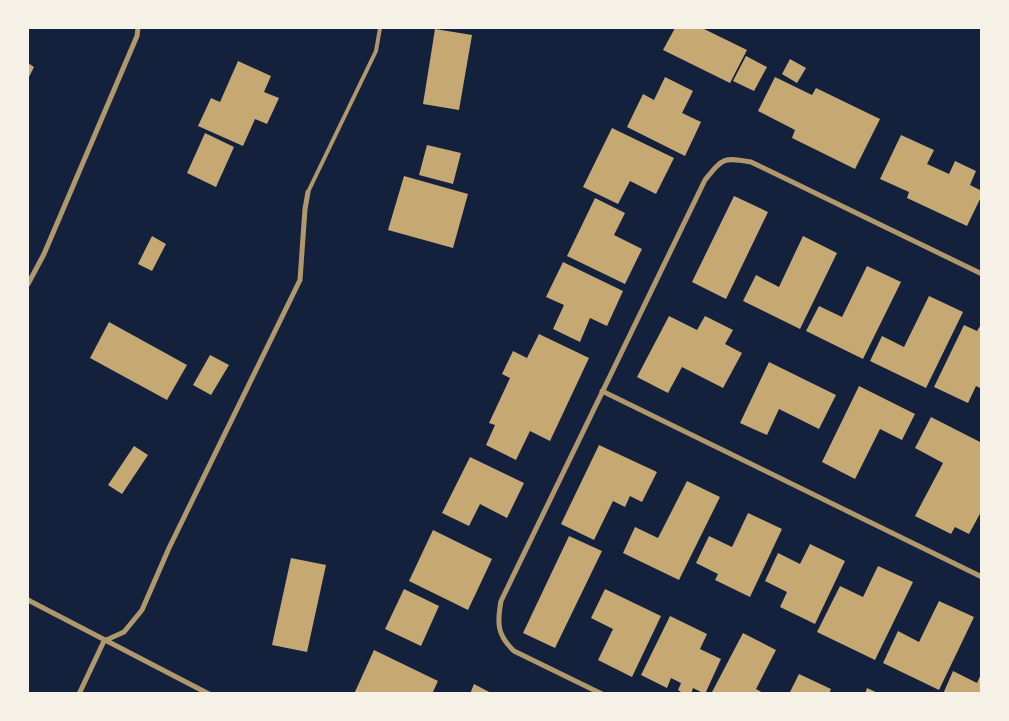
<svg xmlns="http://www.w3.org/2000/svg" width="1009" height="721" font-family="'Exo 2',sans-serif">
<style>
.building{fill:#c6a872}
.lines{fill:none;stroke-linecap:round;stroke-linejoin:round}
.service{stroke:#b1986c;stroke-width:4}
.minor{stroke:#b1986c;stroke-width:5}
</style>
<rect width="100%" height="100%" fill="#14213d"/>
<path class="building" d="M 675,28 L 702,28 L 747,50 L 730,83 L 663,50 Z
M 435,29 L 472,35 L 459,110 L 423,104 Z
M 746,56 L 767,67 L 754,91 L 733,81 Z
M 790,59 L 806,68 L 797,83 L 782,74 Z
M 238,61 L 271,76 L 264,92 L 279,98 L 267,124 L 255,119 L 243,146 L 198,126 L 211,98 L 220,102 Z
M 28,63 L 34,67 L 28,79 Z
M 665,77 L 693,91 L 682,113 L 701,122 L 685,156 L 627,127 L 643,94 L 654,100 Z
M 775,77 L 812,95 L 816,88 L 880,119 L 855,169 L 792,138 L 795,130 L 758,111 Z
M 612,128 L 674,158 L 656,194 L 630,181 L 618,204 L 583,187 Z
M 205,133 L 234,147 L 216,187 L 187,173 Z
M 901,135 L 934,150 L 927,164 L 949,174 L 955,161 L 976,171 L 970,185 L 982,191 L 982,195 L 967,226 L 907,198 L 909,192 L 880,179 Z
M 427,145 L 461,153 L 453,184 L 419,175 Z
M 404,176 L 468,194 L 453,248 L 388,230 Z
M 734,196 L 768,212 L 726,299 L 692,282 Z
M 595,198 L 625,213 L 614,235 L 642,249 L 625,284 L 567,256 Z
M 152,236 L 166,244 L 152,271 L 138,264 Z
M 803,236 L 837,253 L 800,329 L 743,301 L 756,275 L 779,287 Z
M 563,262 L 623,291 L 607,326 L 590,318 L 580,342 L 553,329 L 564,305 L 546,297 Z
M 867,266 L 901,282 L 863,359 L 806,331 L 819,306 L 842,317 Z
M 929,296 L 963,312 L 926,388 L 870,361 L 882,336 L 904,347 Z
M 669,316 L 697,330 L 705,316 L 733,330 L 725,344 L 742,353 L 723,388 L 682,367 L 668,393 L 637,377 Z
M 109,322 L 187,365 L 167,400 L 90,358 Z
M 982,323 L 982,389 L 976,386 L 968,403 L 934,387 L 964,325 L 977,331 Z
M 539,334 L 589,358 L 550,441 L 530,431 L 516,460 L 486,445 L 495,425 L 489,423 L 510,378 L 502,374 L 513,351 L 527,358 Z
M 210,355 L 229,365 L 211,395 L 193,385 Z
M 769,362 L 836,395 L 819,429 L 779,409 L 767,435 L 740,423 Z
M 859,386 L 915,414 L 902,440 L 880,429 L 855,479 L 822,462 Z
M 931,417 L 982,443 L 982,510 L 969,534 L 955,527 L 951,534 L 915,516 L 943,463 L 915,448 Z
M 599,445 L 657,472 L 642,502 L 630,496 L 625,507 L 613,501 L 594,540 L 561,524 Z
M 134,446 L 148,455 L 122,494 L 108,485 Z
M 470,457 L 524,483 L 507,518 L 480,504 L 469,526 L 442,513 Z
M 687,481 L 720,497 L 679,580 L 623,553 L 635,527 L 658,538 Z
M 748,513 L 782,529 L 750,597 L 715,580 L 718,574 L 696,563 L 709,536 L 732,547 Z
M 433,530 L 492,559 L 468,610 L 409,581 Z
M 569,536 L 602,551 L 555,648 L 523,633 Z
M 810,544 L 845,561 L 815,624 L 780,607 L 787,592 L 765,581 L 778,553 L 800,564 Z
M 291,558 L 326,565 L 307,652 L 272,645 Z
M 878,566 L 913,582 L 875,660 L 817,632 L 840,586 L 863,597 Z
M 404,589 L 439,606 L 421,646 L 385,629 Z
M 605,589 L 661,616 L 632,677 L 598,660 L 613,629 L 591,618 Z
M 939,601 L 974,617 L 939,690 L 883,663 L 898,631 L 919,642 Z
M 670,616 L 707,634 L 700,649 L 721,659 L 705,694 L 693,688 L 691,694 L 684,694 L 678,690 L 681,683 L 671,678 L 667,688 L 641,675 Z
M 743,633 L 776,650 L 756,689 L 765,694 L 711,694 Z
M 374,650 L 438,681 L 432,694 L 354,694 Z
M 953,671 L 977,683 L 982,672 L 982,694 L 943,694 Z
M 799,674 L 831,689 L 829,694 L 789,694 Z
M 474,684 L 493,694 L 470,694 Z
M 867,688 L 880,694 L 865,694 Z"/>
<g class="lines">
<path class="service" d="M 308,192 L 376,51 L 380,28"/>
<path class="minor" d="M 28,284 L 44,254 L 137,36 L 138,28
M 602,391 L 982,577
M 28,600 L 209,694
M 79,694 L 104,641 L 124,632 L 142,610 L 169,548 L 300,280 L 305,209 L 308,192
M 602,694 L 514,651 C 497,635 497,623 501,601 L 705,180 C 723,158 723,157 751,162 L 982,274"/>
</g>
<rect width="1009" height="721" fill="none" stroke="#f6f1e7" stroke-width="58"/>
</svg>
